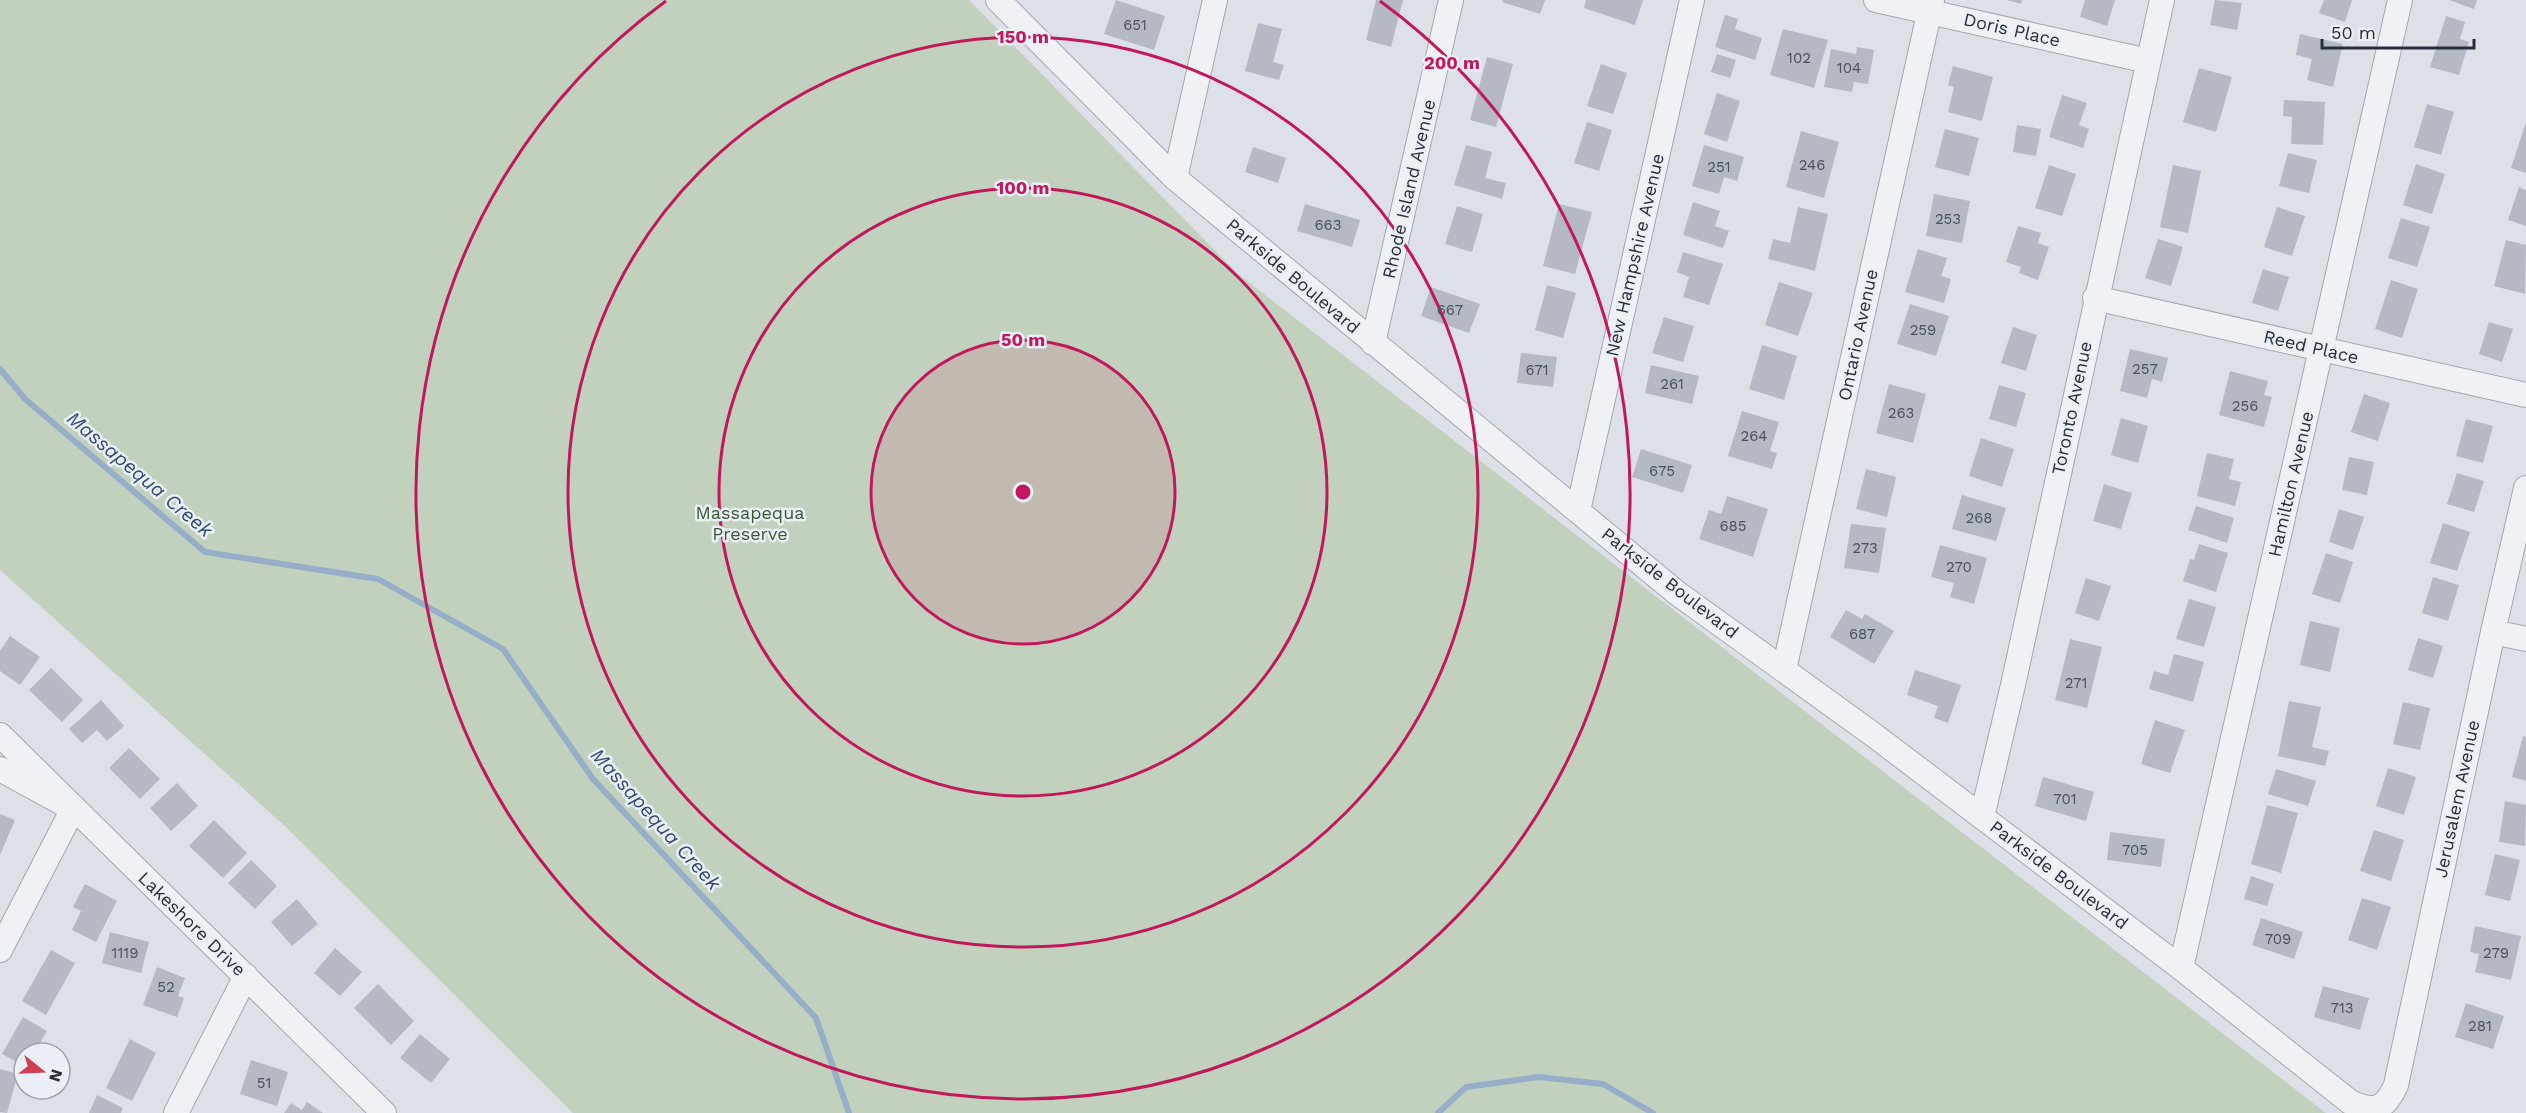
<svg xmlns="http://www.w3.org/2000/svg" width="2526" height="1113" font-family="'Work Sans',sans-serif">
<style>
.green{fill:#c2d1be}
.lines{fill:none;stroke-linecap:round;stroke-linejoin:round}
.stream{stroke:#97aec8;stroke-width:6}
.building{fill:#b4b9c4}
.minor-casing{stroke:#a2a7b1;stroke-width:26}
.minor{stroke:#eff1f5;stroke-width:24}
.ring{fill:none;stroke:#c2185b;stroke-width:3}
.labels{text-anchor:middle;stroke-width:5;stroke-linejoin:round;paint-order:stroke}
.number-label{font-size:15px;fill:#4a5160}
.street-label{font-size:18px;fill:#262e3e;stroke:#eceff5}
.park-label{font-size:18px;fill:#3a5933;stroke:#eceff5}
.water-label{font-size:20px;font-style:italic;fill:#304c72;stroke:#eceff5}
.centre{fill:#c2185b;stroke:#eceff5;stroke-width:3}
.ring-label{font-size:18px;text-anchor:middle;font-weight:bold;fill:#c2185b;stroke:#eceff5;stroke-width:5;stroke-linejoin:round;paint-order:stroke}
</style>
<rect width="100%" height="100%" fill="#dde0e7"/>
<path class="green" d="M 0,0 L 969,0 L 1238,274 L 2326,1113 L 573,1113 L 286,827 L 0,570 Z"/>
<g class="lines">
<path class="stream" d="M 0,369 L 25,399 L 205,552 L 378,579 L 503,649 L 593,779 L 816,1018 L 849,1113
M 1438,1113 L 1466,1087 L 1539,1077 L 1603,1084 L 1653,1113"/>
</g>
<path class="building" d="M 1116,0 L 1165,16 L 1154,50 L 1104,34 Z
M 1376,0 L 1403,0 L 1391,47 L 1366,40 Z
M 1503,0 L 1545,0 L 1540,14 L 1502,2 Z
M 1586,0 L 1643,0 L 1635,25 L 1584,8 Z
M 2007,0 L 2022,0 L 2021,4 Z
M 2085,0 L 2115,0 L 2107,26 L 2080,17 Z
M 2215,0 L 2242,3 L 2237,30 L 2210,25 Z
M 2324,0 L 2352,0 L 2345,22 L 2319,13 Z
M 2449,0 L 2477,0 L 2474,9 Z
M 1725,15 L 1738,19 L 1735,29 L 1762,38 L 1755,60 L 1715,47 Z
M 2446,16 L 2465,22 L 2460,39 L 2469,42 L 2459,75 L 2430,67 Z
M 1258,23 L 1282,29 L 1273,62 L 1284,65 L 1279,80 L 1245,71 Z
M 1783,29 L 1828,40 L 1814,88 L 1770,75 Z
M 2300,34 L 2343,44 L 2333,87 L 2307,80 L 2312,59 L 2296,55 Z
M 1857,47 L 1874,50 L 1868,84 L 1854,82 L 1852,92 L 1824,87 L 1831,49 L 1856,54 Z
M 1717,54 L 1736,60 L 1730,78 L 1711,72 Z
M 1487,57 L 1513,64 L 1496,127 L 1470,120 Z
M 1601,64 L 1627,73 L 1613,114 L 1587,106 Z
M 1953,66 L 1993,77 L 1982,121 L 1948,112 L 1954,87 L 1948,85 Z
M 2199,68 L 2232,77 L 2216,132 L 2183,122 Z
M 1717,93 L 1740,101 L 1727,142 L 1704,134 Z
M 2062,95 L 2087,103 L 2079,125 L 2089,129 L 2083,148 L 2049,137 Z
M 2284,100 L 2325,102 L 2323,145 L 2291,144 L 2292,117 L 2283,116 Z
M 2427,104 L 2454,112 L 2441,155 L 2414,147 Z
M 1587,122 L 1612,130 L 1599,171 L 1574,163 Z
M 2526,122 L 2526,173 L 2511,168 Z
M 2017,125 L 2041,129 L 2036,156 L 2013,152 Z
M 1945,129 L 1979,138 L 1969,176 L 1935,167 Z
M 1801,131 L 1839,142 L 1824,198 L 1786,187 Z
M 1466,145 L 1492,152 L 1485,178 L 1506,183 L 1502,199 L 1454,185 Z
M 1704,145 L 1744,157 L 1737,181 L 1724,177 L 1719,194 L 1692,186 Z
M 1253,147 L 1286,158 L 1278,183 L 1245,172 Z
M 2288,153 L 2317,160 L 2309,193 L 2279,186 Z
M 2416,164 L 2445,174 L 2432,214 L 2403,205 Z
M 2049,165 L 2076,174 L 2062,216 L 2035,208 Z
M 2173,165 L 2201,171 L 2188,233 L 2160,227 Z
M 2519,187 L 2526,190 L 2526,226 L 2508,220 Z
M 1934,194 L 1970,201 L 1962,243 L 1926,236 Z
M 1693,202 L 1720,211 L 1715,226 L 1729,231 L 1723,248 L 1683,235 Z
M 1305,204 L 1360,220 L 1352,247 L 1297,231 Z
M 1559,204 L 1592,212 L 1575,274 L 1543,266 Z
M 1457,206 L 1483,214 L 1472,252 L 1445,244 Z
M 1798,207 L 1828,214 L 1815,271 L 1768,259 L 1773,239 L 1790,243 Z
M 2277,207 L 2305,216 L 2292,256 L 2264,247 Z
M 2401,218 L 2430,227 L 2417,267 L 2388,258 Z
M 2018,226 L 2041,233 L 2038,243 L 2049,247 L 2038,280 L 2019,273 L 2021,267 L 2006,262 Z
M 2158,239 L 2183,247 L 2171,286 L 2145,278 Z
M 2506,240 L 2526,245 L 2525,294 L 2494,286 Z
M 1918,249 L 1947,258 L 1941,276 L 1951,279 L 1944,303 L 1905,292 Z
M 1683,252 L 1723,264 L 1709,305 L 1683,297 L 1689,277 L 1677,272 Z
M 2263,269 L 2289,277 L 2278,311 L 2252,303 Z
M 2391,280 L 2418,289 L 2402,338 L 2375,329 Z
M 1779,282 L 1813,293 L 1798,336 L 1765,325 Z
M 1547,285 L 1576,293 L 1563,338 L 1535,330 Z
M 1431,287 L 1480,304 L 1469,333 L 1421,316 Z
M 1910,304 L 1949,316 L 1936,356 L 1897,344 Z
M 1664,317 L 1694,326 L 1683,362 L 1652,353 Z
M 2489,322 L 2513,329 L 2502,362 L 2479,354 Z
M 2013,327 L 2037,335 L 2026,371 L 2001,363 Z
M 1762,345 L 1797,356 L 1784,400 L 1749,389 Z
M 2130,349 L 2168,358 L 2162,382 L 2152,379 L 2147,398 L 2120,391 Z
M 1521,353 L 1557,357 L 1553,387 L 1517,383 Z
M 1651,365 L 1699,376 L 1692,404 L 1645,393 Z
M 2230,371 L 2268,381 L 2264,395 L 2272,397 L 2264,427 L 2219,415 Z
M 1889,384 L 1926,394 L 1913,443 L 1876,433 Z
M 1999,385 L 2026,393 L 2016,427 L 1989,419 Z
M 2364,394 L 2390,403 L 2378,441 L 2351,432 Z
M 1742,411 L 1779,422 L 1770,451 L 1777,453 L 1772,469 L 1728,456 Z
M 2121,418 L 2148,426 L 2138,463 L 2111,455 Z
M 2466,419 L 2493,426 L 2483,463 L 2456,456 Z
M 1981,438 L 2014,449 L 2002,487 L 1969,476 Z
M 1641,449 L 1692,465 L 1683,493 L 1632,477 Z
M 2207,453 L 2234,459 L 2229,479 L 2241,482 L 2235,506 L 2197,496 Z
M 2349,457 L 2374,462 L 2367,495 L 2342,490 Z
M 1866,469 L 1896,477 L 1887,517 L 1856,509 Z
M 2457,473 L 2484,481 L 2474,512 L 2447,504 Z
M 2104,484 L 2132,493 L 2121,529 L 2093,521 Z
M 1962,495 L 2006,508 L 1996,541 L 1952,529 Z
M 1727,496 L 1768,509 L 1753,557 L 1699,539 L 1709,510 L 1721,514 Z
M 2196,506 L 2234,518 L 2227,543 L 2188,530 Z
M 2339,509 L 2364,517 L 2353,550 L 2329,542 Z
M 2443,523 L 2470,532 L 2457,571 L 2430,563 Z
M 1851,524 L 1886,528 L 1879,573 L 1844,568 Z
M 2199,544 L 2228,553 L 2216,592 L 2183,581 L 2190,559 L 2194,560 Z
M 1940,545 L 1987,558 L 1974,604 L 1950,597 L 1954,583 L 1931,577 Z
M 2326,553 L 2353,562 L 2340,603 L 2312,594 Z
M 2433,577 L 2459,585 L 2448,621 L 2422,613 Z
M 2086,578 L 2111,586 L 2099,621 L 2075,613 Z
M 2189,599 L 2216,607 L 2204,647 L 2176,639 Z
M 1846,610 L 1862,619 L 1865,614 L 1894,631 L 1874,664 L 1830,637 Z
M 2310,621 L 2340,628 L 2330,672 L 2300,665 Z
M 10,636 L 40,657 L 20,685 L 0,671 L 0,651 Z
M 2418,638 L 2443,646 L 2433,678 L 2408,670 Z
M 2070,639 L 2102,647 L 2087,708 L 2055,700 Z
M 2174,654 L 2204,662 L 2193,702 L 2149,689 L 2154,671 L 2168,675 Z
M 51,668 L 83,700 L 62,722 L 29,690 Z
M 1915,670 L 1961,685 L 1948,723 L 1934,718 L 1938,706 L 1907,695 Z
M 101,700 L 124,726 L 107,741 L 97,730 L 82,743 L 69,729 Z
M 2289,701 L 2321,707 L 2312,747 L 2329,751 L 2325,766 L 2278,756 Z
M 2403,702 L 2430,708 L 2420,750 L 2393,744 Z
M 2155,720 L 2185,730 L 2170,773 L 2141,764 Z
M 2523,736 L 2526,737 L 2526,781 L 2512,777 Z
M 129,748 L 160,779 L 140,799 L 109,768 Z
M 2388,768 L 2416,777 L 2404,815 L 2376,806 Z
M 2276,769 L 2316,781 L 2308,806 L 2268,794 Z
M 2043,777 L 2094,792 L 2086,821 L 2035,806 Z
M 177,783 L 198,806 L 171,831 L 150,808 Z
M 2505,801 L 2526,805 L 2525,846 L 2499,842 Z
M 2267,805 L 2298,813 L 2281,873 L 2251,864 Z
M 0,814 L 15,820 L 0,855 Z
M 214,820 L 247,853 L 223,878 L 189,846 Z
M 2374,830 L 2404,840 L 2391,881 L 2360,871 Z
M 2110,832 L 2165,839 L 2161,867 L 2107,860 Z
M 2495,854 L 2520,860 L 2510,901 L 2485,895 Z
M 251,860 L 277,886 L 255,909 L 228,883 Z
M 2251,876 L 2274,884 L 2267,906 L 2244,899 Z
M 85,884 L 117,901 L 96,942 L 72,930 L 81,911 L 73,907 Z
M 2362,898 L 2391,907 L 2377,950 L 2348,940 Z
M 297,899 L 318,924 L 292,946 L 271,922 Z
M 2261,918 L 2303,932 L 2294,959 L 2252,945 Z
M 2475,926 L 2521,936 L 2511,980 L 2475,972 L 2479,954 L 2470,952 Z
M 110,932 L 149,942 L 141,973 L 102,963 Z
M 335,948 L 362,972 L 340,996 L 314,973 Z
M 51,950 L 75,963 L 46,1015 L 22,1001 Z
M 157,967 L 185,978 L 178,996 L 184,998 L 177,1017 L 143,1005 Z
M 378,984 L 414,1021 L 391,1045 L 354,1008 Z
M 2323,986 L 2369,998 L 2360,1030 L 2314,1017 Z
M 2466,1003 L 2504,1016 L 2493,1049 L 2455,1037 Z
M 23,1017 L 47,1031 L 34,1053 L 24,1053 L 24,1066 L 2,1054 Z
M 420,1034 L 450,1059 L 431,1083 L 400,1058 Z
M 130,1039 L 156,1053 L 132,1101 L 106,1088 Z
M 251,1060 L 288,1072 L 277,1106 L 240,1094 Z
M 0,1069 L 18,1074 L 7,1113 L 0,1112 Z
M 97,1095 L 123,1108 L 121,1113 L 89,1113 Z
M 307,1102 L 323,1113 L 284,1113 L 291,1103 L 302,1110 Z"/>
<g class="lines">
<defs>
<path id="minor" d="M 998,0 L 1175,178 L 1677,593 L 1871,733 L 1982,817 L 2181,968 L 2350,1102 C 2374,1113 2385,1110 2396,1085 L 2493,632 L 2526,488
M 1876,0 L 2148,61
M 1175,178 L 1215,0
M 2095,298 L 2526,395
M 1373,343 L 1451,0
M 1578,511 L 1692,0
M 2493,632 L 2526,639
M 1784,670 L 1932,0
M 0,735 L 384,1113
M 0,769 L 73,809 L 0,950
M 1982,817 L 2013,685 L 2162,0
M 2181,968 L 2400,0
M 176,1113 L 246,976"/>
</defs>
<use href="#minor" class="minor-casing"/>
<use href="#minor" class="minor"/>
</g>
<circle cx="1023" cy="492" r="152" fill="#c2185b" fill-opacity=".12"/>
<g class="ring">
<circle cx="1023" cy="492" r="152"/>
<circle cx="1023" cy="492" r="304"/>
<circle cx="1023" cy="492" r="455"/>
<path d="M1380 1A607 607 0 1 1 666 1"/>
</g>
<g class="labels">
<g class="number-label">
<text x="1135" y="30">651</text>
<text x="1799" y="63">102</text>
<text x="1849" y="73">104</text>
<text x="1812" y="170">246</text>
<text x="1719" y="172">251</text>
<text x="1948" y="224">253</text>
<text x="1328" y="230">663</text>
<text x="1450" y="315">667</text>
<text x="1923" y="335">259</text>
<text x="2145" y="374">257</text>
<text x="1537" y="375">671</text>
<text x="1672" y="389">261</text>
<text x="2245" y="411">256</text>
<text x="1901" y="418">263</text>
<text x="1754" y="441">264</text>
<text x="1662" y="476">675</text>
<text x="1979" y="523">268</text>
<text x="1733" y="531">685</text>
<text x="1865" y="553">273</text>
<text x="1959" y="572">270</text>
<text x="1862" y="639">687</text>
<text x="2076" y="688">271</text>
<text x="2065" y="804">701</text>
<text x="2135" y="855">705</text>
<text x="2278" y="944">709</text>
<text x="125" y="958">1119</text>
<text x="2496" y="958">279</text>
<text x="166" y="992">52</text>
<text x="2342" y="1013">713</text>
<text x="2480" y="1031">281</text>
<text x="264" y="1088">51</text>
</g>
<g class="street-label">
<text transform="translate(2012 30) rotate(13)" y="6">Doris Place</text>
<text transform="translate(1409 189) rotate(-77)" y="6">Rhode Island Avenue</text>
<text transform="translate(1635 255) rotate(-77)" y="6">New Hampshire Avenue</text>
<text transform="translate(1293 276) rotate(40)" y="6">Parkside Boulevard</text>
<text transform="translate(1858 335) rotate(-78)" y="6">Ontario Avenue</text>
<text transform="translate(2311 347) rotate(13)" y="6">Reed Place</text>
<text transform="translate(2072 408) rotate(-78)" y="6">Toronto Avenue</text>
<text transform="translate(2291 484) rotate(-77)" y="6">Hamilton Avenue</text>
<text transform="translate(1670 583) rotate(38)" y="6">Parkside Boulevard</text>
<text transform="translate(2457 799) rotate(-78)" y="6">Jerusalem Avenue</text>
<text transform="translate(2059 875) rotate(37)" y="6">Parkside Boulevard</text>
<text transform="translate(192 924) rotate(44)" y="6">Lakeshore Drive</text>
</g>
<g class="park-label">
<text x="750" y="519">Massapequa<tspan x="750" dy="21">Preserve</tspan></text>
</g>
<g class="water-label">
<text transform="translate(140 474) rotate(40)" y="7">Massapequa Creek</text>
<text transform="translate(656 819) rotate(48)" y="7">Massapequa Creek</text>
</g>
</g>
<circle cx="1023" cy="492" r="9" class="centre"/>
<g class="ring-label">
<text x="1023" y="43">150 m</text>
<text x="1452" y="69">200 m</text>
<text x="1023" y="194">100 m</text>
<text x="1023" y="346">50 m</text>
</g>
<g transform="translate(42 1071) rotate(108)"><circle r="28" fill="#eceff5" stroke="#9da2ac" stroke-width="1.5"/>
<path d="M0-4.5L10 22L0 15L-10 22Z" fill="#cf3e51"/>
<text y="-9" font-size="16" font-weight="bold" text-anchor="middle" fill="#262e3e">N</text>
</g>
<path d="M2322 39v9h152v-9" fill="none" stroke="#262e3e" stroke-width="3"/>
<text x="2331" y="39" font-size="18" fill="#262e3e" stroke="#eceff5" stroke-width="4.5" paint-order="stroke">50 m</text>
</svg>
